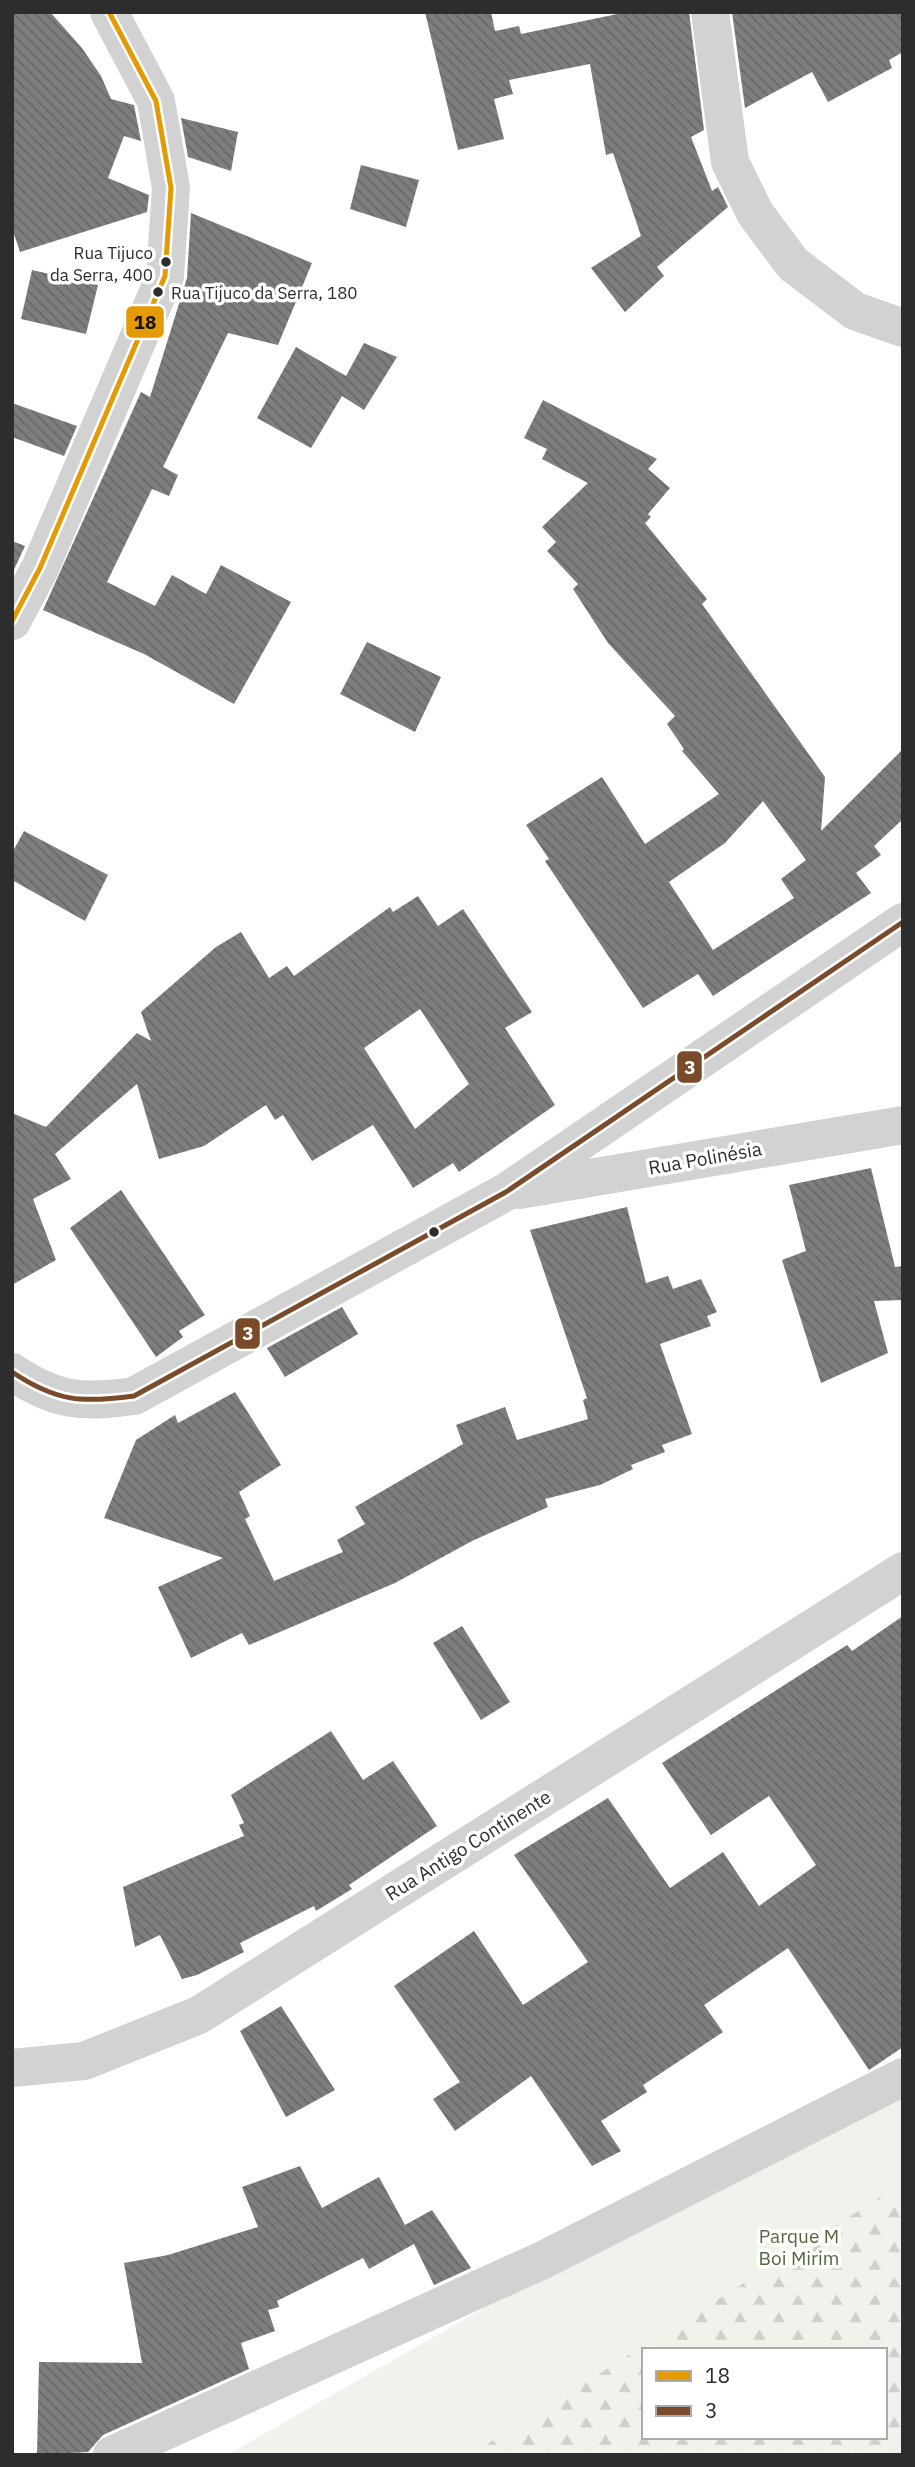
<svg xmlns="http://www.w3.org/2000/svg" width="915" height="2467" font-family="'IBM Plex Sans',sans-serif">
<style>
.green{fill:#f0f3eb;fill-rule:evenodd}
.forest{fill:url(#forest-firs);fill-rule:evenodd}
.building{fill:url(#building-back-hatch);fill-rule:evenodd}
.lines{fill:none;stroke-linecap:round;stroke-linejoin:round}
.minor{stroke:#d2d2d2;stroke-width:38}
.bus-1-casing{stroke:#fff;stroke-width:10}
.bus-2-casing{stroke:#fff;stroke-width:10}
.bus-1{stroke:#e39a04;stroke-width:5}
.bus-2{stroke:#7a4b2a;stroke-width:5}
.bus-dot{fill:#2d2d2d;stroke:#fff;stroke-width:2.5}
.labels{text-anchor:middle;stroke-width:7;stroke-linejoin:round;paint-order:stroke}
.bus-label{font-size:17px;fill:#2d2d2d;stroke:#fff;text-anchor:end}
.street-label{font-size:19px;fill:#2d2d2d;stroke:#fff}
.park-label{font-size:19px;fill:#53673c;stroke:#fff}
.line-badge{stroke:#fff;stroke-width:2.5}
.badge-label{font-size:19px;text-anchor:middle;font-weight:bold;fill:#fff}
.pale-badge-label{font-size:19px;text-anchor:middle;font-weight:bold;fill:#111}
</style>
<defs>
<pattern id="forest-firs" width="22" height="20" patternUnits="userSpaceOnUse" patternTransform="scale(1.75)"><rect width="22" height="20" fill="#f0f3eb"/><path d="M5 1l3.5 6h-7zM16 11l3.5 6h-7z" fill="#ced1ca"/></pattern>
<pattern id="building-back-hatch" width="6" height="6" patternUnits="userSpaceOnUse" patternTransform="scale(1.75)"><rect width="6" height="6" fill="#7e7e7e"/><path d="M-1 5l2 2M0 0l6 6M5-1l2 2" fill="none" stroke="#686868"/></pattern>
</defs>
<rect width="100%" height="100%" fill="#fff"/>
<path class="green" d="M 903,2069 L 903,2455 L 227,2455 ZM 644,2350 L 885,2350 L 885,2437 L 644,2437 Z"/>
<path class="forest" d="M 903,2183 L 903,2455 L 483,2455 L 486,2445 ZM 644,2350 L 885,2350 L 885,2437 L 644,2437 Z"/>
<path class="building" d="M 12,12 L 50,12 L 82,48 L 101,76 L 111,99 L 134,105 L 141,141 L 124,136 L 108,178 L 149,195 L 147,212 L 20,252 L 12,228 Z
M 425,12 L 491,12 L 495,31 L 519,26 L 521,34 L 627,12 L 689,12 L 704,130 L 691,137 L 712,191 L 718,187 L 728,207 L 657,267 L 664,276 L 625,312 L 591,268 L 641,236 L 613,153 L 606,155 L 590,64 L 509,80 L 513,94 L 494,99 L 504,139 L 458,150 Z
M 732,12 L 903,12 L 903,52 L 889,60 L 892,68 L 828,102 L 812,72 L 745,108 Z
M 181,118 L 238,132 L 231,171 L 188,157 Z
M 361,165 L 419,180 L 406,227 L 350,209 Z
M 191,213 L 312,263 L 278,345 L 228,333 L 163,467 L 178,475 L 169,496 L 152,489 L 107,582 L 155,606 L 172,575 L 206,594 L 221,565 L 291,602 L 234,704 L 144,654 L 43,610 L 141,392 L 150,397 L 187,278 Z
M 32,270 L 98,285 L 86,334 L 21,319 Z
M 364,343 L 397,357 L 364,410 L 342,396 L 311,448 L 257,418 L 296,347 L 346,376 Z
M 543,400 L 657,459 L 648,469 L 670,488 L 648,514 L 651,517 L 645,523 L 707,599 L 702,604 L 825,777 L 821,831 L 903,749 L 903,819 L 874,846 L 881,855 L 856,873 L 871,893 L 713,996 L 698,974 L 643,1008 L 545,861 L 549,859 L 526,825 L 602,777 L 645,844 L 719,794 L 682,751 L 684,749 L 667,724 L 675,716 L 608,643 L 573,589 L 578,584 L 547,551 L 556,542 L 542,527 L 588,483 L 542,459 L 547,449 L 524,438 ZM 763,801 L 806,860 L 781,879 L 794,898 L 713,950 L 669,882 L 725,843 Z
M 12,403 L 77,426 L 64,456 L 12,437 Z
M 12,541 L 25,546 L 12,574 Z
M 367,642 L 441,677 L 415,732 L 340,694 Z
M 24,831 L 108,875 L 85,921 L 12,880 L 12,853 Z
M 418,896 L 438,926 L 463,909 L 532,1012 L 505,1028 L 555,1105 L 459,1172 L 453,1163 L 413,1188 L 373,1125 L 312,1161 L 283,1115 L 275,1120 L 266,1105 L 204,1146 L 159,1159 L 137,1084 L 55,1154 L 71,1179 L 33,1199 L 56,1260 L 12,1285 L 12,1113 L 46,1127 L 137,1033 L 151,1041 L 141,1012 L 216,947 L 241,932 L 269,978 L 287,966 L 294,976 L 390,907 L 393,912 ZM 420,1009 L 469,1084 L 415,1129 L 364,1048 Z
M 871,1168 L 895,1267 L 903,1266 L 903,1300 L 874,1301 L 888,1353 L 821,1383 L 782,1260 L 806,1251 L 789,1185 Z
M 121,1190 L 205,1315 L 179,1331 L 183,1337 L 156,1357 L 70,1228 Z
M 627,1207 L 646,1283 L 668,1276 L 673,1289 L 701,1279 L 717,1312 L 707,1316 L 711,1326 L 660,1344 L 692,1434 L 662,1445 L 665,1452 L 631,1465 L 633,1469 L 600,1485 L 545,1499 L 548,1507 L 472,1541 L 395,1583 L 249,1645 L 242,1633 L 191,1658 L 158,1587 L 223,1558 L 104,1518 L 136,1440 L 175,1415 L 178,1423 L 235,1392 L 281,1465 L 239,1492 L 250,1516 L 245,1519 L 274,1581 L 343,1552 L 337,1540 L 365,1524 L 355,1507 L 463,1444 L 456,1425 L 505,1407 L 517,1440 L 588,1419 L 583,1400 L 587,1398 L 530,1230 Z
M 342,1307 L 358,1334 L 285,1377 L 267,1348 Z
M 903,1616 L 903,2047 L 869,2070 L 788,1948 L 704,2005 L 723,2032 L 643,2085 L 647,2092 L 601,2121 L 621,2151 L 592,2166 L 531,2076 L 455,2131 L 433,2099 L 460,2082 L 394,1986 L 474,1931 L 523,2005 L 588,1962 L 514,1855 L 608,1798 L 670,1888 L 723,1852 L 759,1906 L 816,1865 L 769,1796 L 711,1835 L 662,1763 L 847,1645 L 852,1651 Z
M 462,1626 L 510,1702 L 481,1720 L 433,1643 Z
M 331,1731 L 363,1780 L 393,1761 L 437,1826 L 349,1885 L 352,1889 L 316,1911 L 314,1906 L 240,1943 L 244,1952 L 197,1975 L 182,1979 L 160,1935 L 135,1947 L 123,1887 L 244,1836 L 239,1825 L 244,1823 L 231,1795 Z
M 281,2006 L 335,2090 L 286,2117 L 240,2031 Z
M 300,2166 L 322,2208 L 379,2177 L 405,2225 L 432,2210 L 471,2268 L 434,2285 L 414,2244 L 369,2269 L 363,2258 L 277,2301 L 279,2307 L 268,2310 L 275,2331 L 241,2343 L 249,2369 L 103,2435 L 88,2452 L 37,2455 L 39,2362 L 142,2363 L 124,2263 L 168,2255 L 258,2227 L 242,2187 Z"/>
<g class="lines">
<path class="minor" d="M 710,12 L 730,162 L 755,213 L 793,264 L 855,311 L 903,328
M 12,621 L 40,568 L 165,276 L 171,188 L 156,101 L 109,12
M 519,1190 L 903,1125
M 12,1372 C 57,1402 82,1403 134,1396 L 506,1192 L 903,922
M 12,2068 L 84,2061 L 199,2015 L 903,1571
M 112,2455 L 543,2260 L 903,2077"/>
<defs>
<path id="bus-1" d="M 12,621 L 40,568 L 165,276 L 171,188 L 156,101 L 109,12"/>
<path id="bus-2" d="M 12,1372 C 57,1402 82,1403 134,1396 L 506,1192 L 903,922"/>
</defs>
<use href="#bus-1" class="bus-1-casing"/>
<use href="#bus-2" class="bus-2-casing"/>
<use href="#bus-1" class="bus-1"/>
<use href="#bus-2" class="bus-2"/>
</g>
<g class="bus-dot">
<circle cx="166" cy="262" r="6"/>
<circle cx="158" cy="292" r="6"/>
<circle cx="434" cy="1232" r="6"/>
</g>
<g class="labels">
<g class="bus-label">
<text x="153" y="259">Rua Tijuco<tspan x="153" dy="22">da Serra, 400</tspan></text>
<text x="171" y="299" text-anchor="start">Rua Tijuco da Serra, 180</text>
</g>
<g class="street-label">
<text transform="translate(705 1158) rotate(-10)" y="7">Rua Polinésia</text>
<text transform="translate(468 1845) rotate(-32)" y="7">Rua Antigo Continente</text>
</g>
<g class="park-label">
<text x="799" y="2243">Parque M<tspan x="799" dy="22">Boi Mirim</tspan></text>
</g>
</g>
<g class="line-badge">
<rect x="125" y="305" width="40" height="34" rx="7" fill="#e39a04"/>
<rect x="676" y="1050" width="27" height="34" rx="7" fill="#7a4b2a"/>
<rect x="234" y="1317" width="27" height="33" rx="7" fill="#7a4b2a"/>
</g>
<g class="badge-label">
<text x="690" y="1074">3</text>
<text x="248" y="1340">3</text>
</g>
<g class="pale-badge-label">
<text x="145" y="329">18</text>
</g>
<rect width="915" height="2467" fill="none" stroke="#2d2d2d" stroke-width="28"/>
<rect x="642" y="2348" width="245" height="91" fill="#ffffff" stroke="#ababab" stroke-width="2"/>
<rect x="656" y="2371" width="35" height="10" fill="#e39a04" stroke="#ababab" stroke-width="2"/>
<text x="705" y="2383" font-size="21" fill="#2d2d2d">18</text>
<rect x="656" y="2406" width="35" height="10" fill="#7a4b2a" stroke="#ababab" stroke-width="2"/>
<text x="705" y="2418" font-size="21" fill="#2d2d2d">3</text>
</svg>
